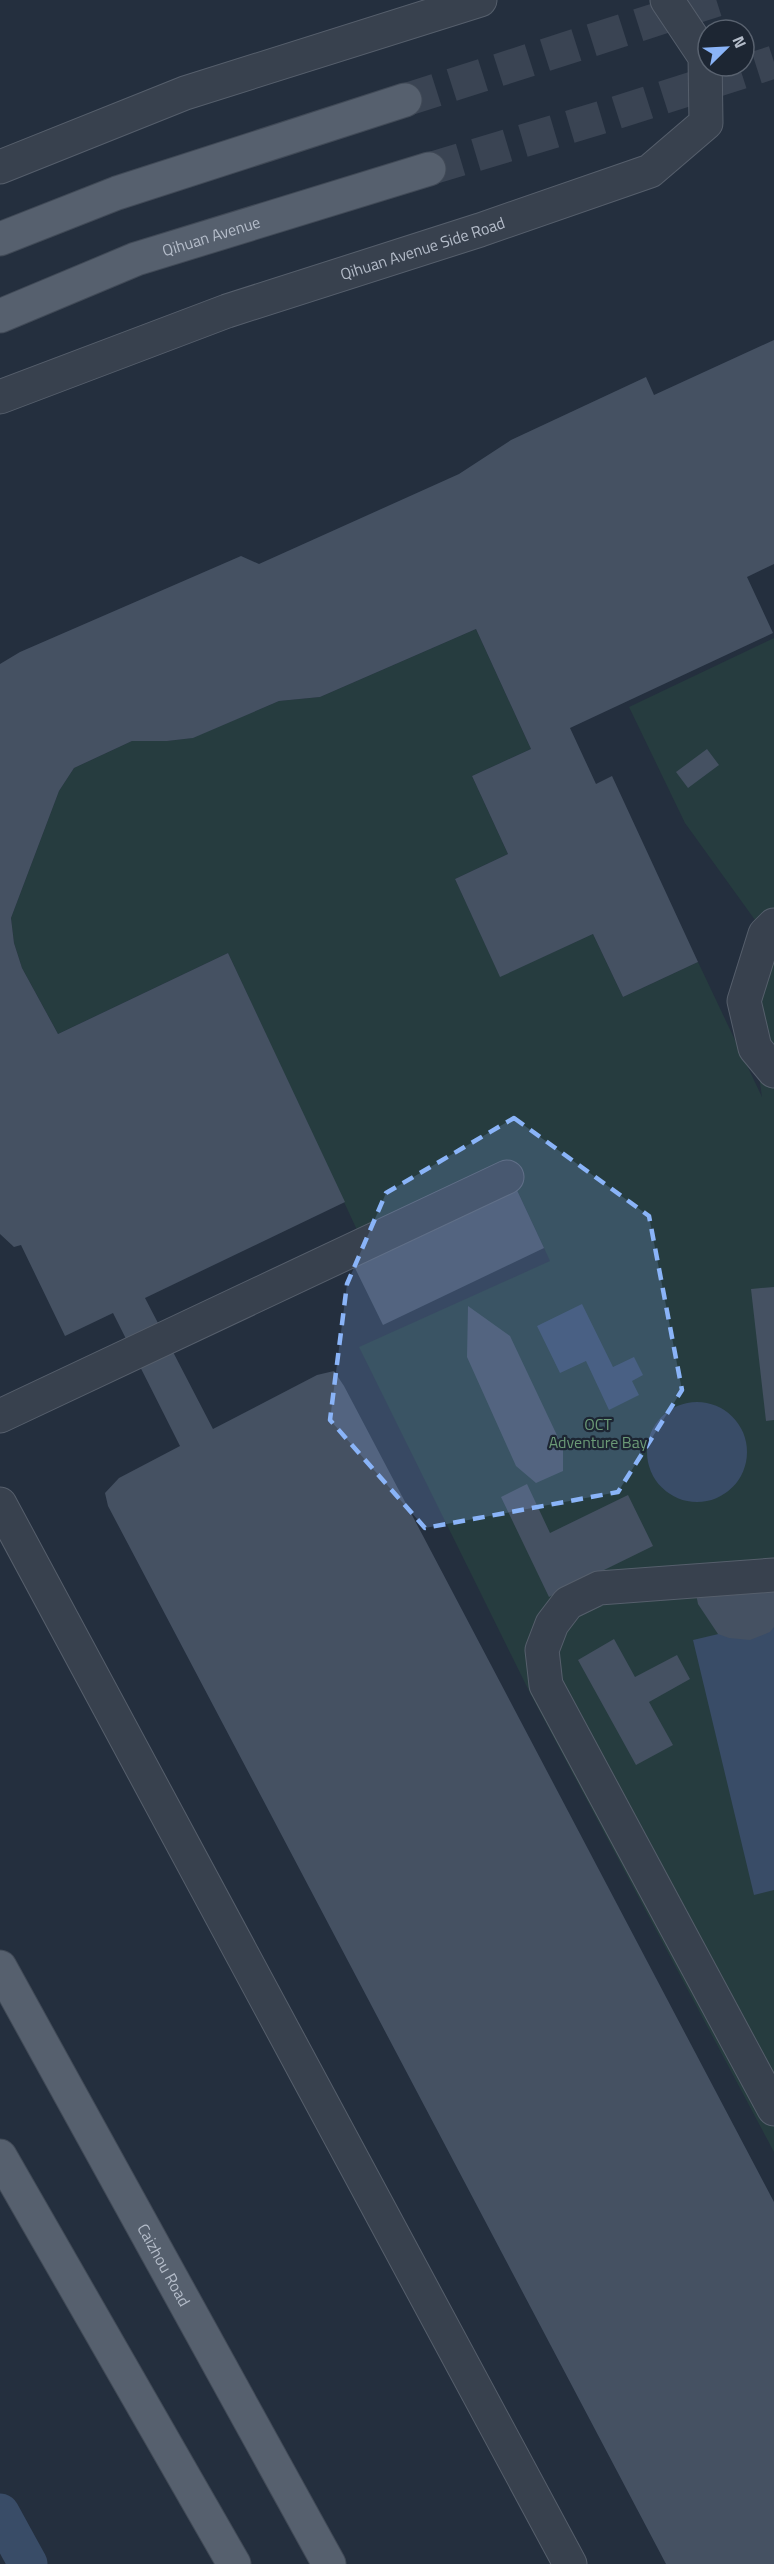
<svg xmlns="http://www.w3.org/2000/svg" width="774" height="2564" font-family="'Titillium Web',sans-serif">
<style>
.green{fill:#263c3f}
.water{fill:#394c67}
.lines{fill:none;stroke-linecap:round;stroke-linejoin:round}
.canal{stroke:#394c67;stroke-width:39}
.building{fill:#455162}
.major-tunnel{stroke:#3a4453;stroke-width:33;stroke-dasharray:33 16;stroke-linecap:butt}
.minor-casing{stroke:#565f6c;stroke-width:35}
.major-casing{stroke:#414a57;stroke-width:35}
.minor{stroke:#38414e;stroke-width:33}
.major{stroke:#56606e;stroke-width:33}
.marked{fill:#8ab4f8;fill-opacity:0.2;stroke:#8ab4f8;stroke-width:4.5;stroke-dasharray:12 8;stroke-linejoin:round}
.labels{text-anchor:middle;stroke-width:4.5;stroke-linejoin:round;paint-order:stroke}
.street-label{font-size:16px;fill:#b4bcc9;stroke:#1d2633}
.park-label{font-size:16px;fill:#6b9a76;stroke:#1d2633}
</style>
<rect width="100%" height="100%" fill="#242f3e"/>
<path class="green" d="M 476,629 L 531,749 L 472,776 L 508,854 L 455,879 L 500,976 L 593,934 L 623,997 L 698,962 L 762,1097 L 755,1048 L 765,934 L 685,823 L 629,707 L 774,638 L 774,2152 L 531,1695 L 359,1347 L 550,1261 L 516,1188 L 364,1245 L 228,953 L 58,1034 L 22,968 L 14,943 L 11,918 L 59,791 L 74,768 L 132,741 L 167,741 L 192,738 L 279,701 L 320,697 Z"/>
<path class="water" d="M 582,1304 L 613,1367 L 634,1357 L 643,1375 L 632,1381 L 639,1395 L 609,1410 L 586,1361 L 560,1373 L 537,1326 Z
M647 1452a50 50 0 1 1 100 0a50 50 0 1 1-100 0Z
M 774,1621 L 774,1890 L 754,1895 L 693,1640 Z"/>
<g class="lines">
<path class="canal" d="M 0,2513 L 28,2564"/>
</g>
<path class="building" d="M 774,340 L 774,564 L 747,577 L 773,633 L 570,728 L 596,784 L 612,776 L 698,962 L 623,997 L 593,934 L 500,977 L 455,879 L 508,854 L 472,776 L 531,749 L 476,629 L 320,697 L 279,701 L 193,738 L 167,741 L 132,741 L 74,768 L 59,791 L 11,918 L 14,943 L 22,968 L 58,1034 L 228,953 L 345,1202 L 145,1298 L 213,1429 L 317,1375 L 334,1371 L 344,1386 L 774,2202 L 774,2564 L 666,2564 L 108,1506 L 105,1493 L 119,1478 L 180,1446 L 113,1313 L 65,1336 L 21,1245 L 14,1247 L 0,1234 L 0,664 L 20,652 L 241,556 L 259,564 L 459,474 L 511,440 L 646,377 L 654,395 Z
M 707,749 L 719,765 L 688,788 L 676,772 Z
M 516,1188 L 544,1248 L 383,1325 L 354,1266 Z
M 774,1287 L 774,1420 L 766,1421 L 751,1289 Z
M 468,1306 L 510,1336 L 563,1448 L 563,1471 L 536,1483 L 516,1466 L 467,1357 Z
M 527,1484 L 550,1533 L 628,1495 L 653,1546 L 549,1597 L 501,1497 Z
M 774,1582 L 774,1627 L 770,1632 L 750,1640 L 729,1638 L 718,1634 L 698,1604 L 695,1589 Z
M 614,1639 L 635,1677 L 677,1655 L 690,1679 L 649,1702 L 673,1745 L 636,1765 L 578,1660 Z"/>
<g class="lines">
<path class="major-tunnel" d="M 405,100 L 717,0
M 429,169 L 606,116 L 774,62"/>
<defs>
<g id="minor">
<path d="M 0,167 L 185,93 L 480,0"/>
<path id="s1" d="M 0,397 L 227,311 L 480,230 L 650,171 L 706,123 L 705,57 L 667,0"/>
<path d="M 774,925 L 765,934 L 744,1001 L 755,1048 L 774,1071"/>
<path d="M 0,1416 L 507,1177"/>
<path d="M 0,1504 L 570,2564"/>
<path d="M 774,1575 L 599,1588 L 568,1603 L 552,1624 L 542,1650 L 546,1685 L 774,2109"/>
</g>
<g id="major">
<path d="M 0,239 L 117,193 L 405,100"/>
<path id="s2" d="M 0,316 L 136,259 L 429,169"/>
<path id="s3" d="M 0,1967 L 329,2564"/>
<path d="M 0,2156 L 234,2564"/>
</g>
</defs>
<use href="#minor" class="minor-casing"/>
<use href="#major" class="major-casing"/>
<use href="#minor" class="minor"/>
<use href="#major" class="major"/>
</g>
<path class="marked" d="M 514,1118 L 649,1216 L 682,1390 L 618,1492 L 425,1528 L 330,1420 L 347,1284 L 386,1193 Z"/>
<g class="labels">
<g class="street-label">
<text dy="6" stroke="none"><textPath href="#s2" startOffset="226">Qihuan Avenue</textPath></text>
<text dy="6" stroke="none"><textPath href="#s1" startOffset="448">Qihuan Avenue Side Road</textPath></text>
<text dy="6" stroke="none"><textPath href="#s3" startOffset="340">Caizhou Road</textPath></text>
</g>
<g class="park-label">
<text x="598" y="1430">OCT<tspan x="598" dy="18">Adventure Bay</tspan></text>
</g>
</g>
<g transform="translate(726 48) rotate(66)"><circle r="28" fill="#1d2633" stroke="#59626f" stroke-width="1.5"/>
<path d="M0-4.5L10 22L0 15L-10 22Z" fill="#8ab4f8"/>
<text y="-9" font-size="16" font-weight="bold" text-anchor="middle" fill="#b4bcc9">N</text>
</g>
</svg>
